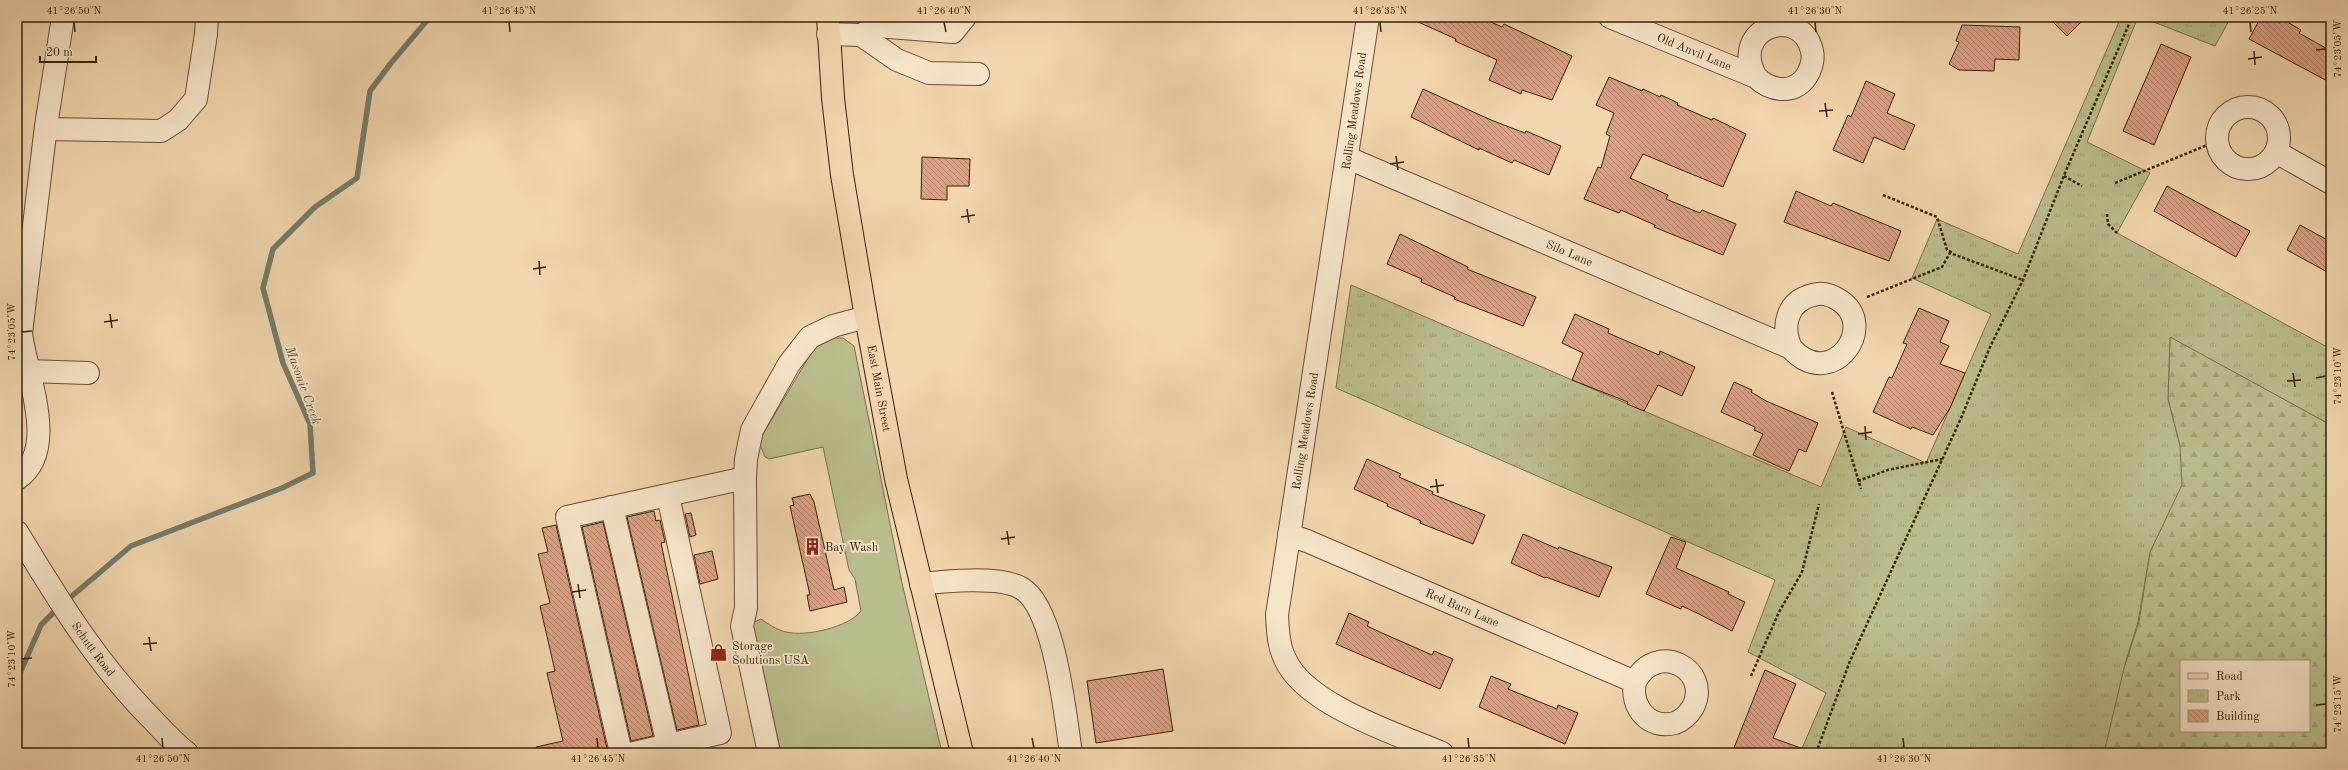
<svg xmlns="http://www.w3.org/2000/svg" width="2348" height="770" font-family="'Old Standard TT',serif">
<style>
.grass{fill:#b9bd8a;stroke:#78704a}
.forest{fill:url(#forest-firs);stroke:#78704a;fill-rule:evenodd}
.park{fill:url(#park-tufts);stroke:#78704a}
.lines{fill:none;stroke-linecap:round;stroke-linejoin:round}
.stream{stroke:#737c6b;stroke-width:5.5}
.building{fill:url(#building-back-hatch);stroke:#382209}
.minor-casing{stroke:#664f32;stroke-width:24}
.major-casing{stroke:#382209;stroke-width:24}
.path{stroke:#382209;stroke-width:2.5;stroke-dasharray:3 2;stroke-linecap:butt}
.minor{stroke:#f6e4c9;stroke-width:22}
.major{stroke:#f1d5ac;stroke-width:22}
.ticks{fill:none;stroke:#382209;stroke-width:1.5}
.labels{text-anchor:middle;stroke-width:3.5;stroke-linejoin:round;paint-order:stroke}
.street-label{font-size:12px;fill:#382209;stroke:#f6e4c9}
.poi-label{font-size:12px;fill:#382209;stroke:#f6e4c9;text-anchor:start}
.water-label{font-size:13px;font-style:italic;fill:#564f3a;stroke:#f6e4c9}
.neatline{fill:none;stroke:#382209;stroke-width:1.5}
.ticks-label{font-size:10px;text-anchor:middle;fill:#382209}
</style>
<defs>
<pattern id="forest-firs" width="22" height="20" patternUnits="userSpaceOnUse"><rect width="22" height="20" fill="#b9bd8a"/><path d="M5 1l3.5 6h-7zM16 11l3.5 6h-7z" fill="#a0a276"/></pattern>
<pattern id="park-tufts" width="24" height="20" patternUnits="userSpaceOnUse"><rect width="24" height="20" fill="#b9bd8a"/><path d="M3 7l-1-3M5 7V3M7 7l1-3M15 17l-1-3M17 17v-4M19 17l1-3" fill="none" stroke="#a0a276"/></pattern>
<pattern id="building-back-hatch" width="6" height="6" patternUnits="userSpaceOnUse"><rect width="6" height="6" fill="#dba085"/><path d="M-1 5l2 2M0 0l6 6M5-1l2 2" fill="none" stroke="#b3826b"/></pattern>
</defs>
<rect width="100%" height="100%" fill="#f1d5ac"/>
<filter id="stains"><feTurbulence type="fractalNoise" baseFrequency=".005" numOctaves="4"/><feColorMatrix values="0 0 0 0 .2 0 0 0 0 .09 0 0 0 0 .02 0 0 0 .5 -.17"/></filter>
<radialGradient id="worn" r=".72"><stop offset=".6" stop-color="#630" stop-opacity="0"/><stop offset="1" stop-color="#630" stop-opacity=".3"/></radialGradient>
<path class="grass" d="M 835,338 L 843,338 L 854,346 L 902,583 L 942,753 L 781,753 L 752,626 L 754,622 L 761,619 C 768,624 777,630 786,632 C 806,637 849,627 861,611 L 855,579 L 849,570 L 823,447 L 769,459 L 765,457 L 760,445 L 762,436 L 814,348 Z"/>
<path class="forest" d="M 2170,336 L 2331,425 L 2331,753 L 1919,753 L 1905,572 L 2125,665 L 2139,622 L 2150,552 L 2169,512 L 2180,446 L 2168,399 ZM 2181,661 L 2309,661 L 2309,731 L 2181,731 Z"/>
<path class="park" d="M 2121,17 L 2138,17 L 2087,142 L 2150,173 L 2117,233 L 2331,349 L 2331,425 L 2170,337 L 2168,399 L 2180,446 L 2182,485 L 2150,552 L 2138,622 L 2125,664 L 2104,753 L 1800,753 L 1826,693 L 1748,652 L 1775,580 L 1336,388 L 1351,285 L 1821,487 L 1846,427 L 1926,463 L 1991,314 L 1912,278 L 1937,219 L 2018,254 Z
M 2141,17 L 2231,17 L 2215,46 Z"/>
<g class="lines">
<path class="stream" d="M 66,601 L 131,546 L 282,488 L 313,473 L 310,424 L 283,363 L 263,288 L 273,249 L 315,207 L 357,178 L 370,91 L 391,63 L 430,17
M 17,680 L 41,625 L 59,607"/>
</g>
<path class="building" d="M 1407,17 L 1480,17 L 1502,27 L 1504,24 L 1572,56 L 1552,100 L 1522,90 L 1521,94 L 1489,80 L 1497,60 L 1455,41 L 1456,39 Z
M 2048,17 L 2086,17 L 2067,36 Z
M 2261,17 L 2268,17 L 2280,23 L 2282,19 L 2301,30 L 2299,33 L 2331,51 L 2331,83 L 2249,39 Z
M 1962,25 L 2020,27 L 2019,60 L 1995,59 L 1994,71 L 1959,70 L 1949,64 L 1959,42 L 1956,41 Z
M 2161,44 L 2191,57 L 2154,145 L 2123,131 Z
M 1609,77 L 1642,91 L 1643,89 L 1660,97 L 1661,95 L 1678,103 L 1677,105 L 1712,120 L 1713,118 L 1746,134 L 1723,187 L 1643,154 L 1630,178 L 1668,195 L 1666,199 L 1700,213 L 1702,210 L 1736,224 L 1723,255 L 1654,227 L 1655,225 L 1621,210 L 1619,213 L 1584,199 L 1598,167 L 1601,168 L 1610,136 L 1606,134 L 1614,113 L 1596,105 Z
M 1866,81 L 1895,94 L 1887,113 L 1915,125 L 1904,150 L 1874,137 L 1863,163 L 1833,150 L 1848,115 L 1851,117 Z
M 1423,89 L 1491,120 L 1525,133 L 1526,131 L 1561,146 L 1549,175 L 1514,160 L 1512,163 L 1479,148 L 1479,150 L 1411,117 Z
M 922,157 L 970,159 L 969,186 L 947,186 L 947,200 L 921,199 Z
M 2167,186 L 2250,231 L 2236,257 L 2154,211 Z
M 1796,191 L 1831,206 L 1833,203 L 1901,231 L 1889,261 L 1784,222 Z
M 2300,225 L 2331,242 L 2331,274 L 2287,250 Z
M 1400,234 L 1468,267 L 1467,269 L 1536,297 L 1523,326 L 1454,299 L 1455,297 L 1421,282 L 1422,279 L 1387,264 Z
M 1919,308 L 1949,321 L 1940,342 L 1949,346 L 1940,364 L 1965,373 L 1950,408 L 1933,435 L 1912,427 L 1911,429 L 1873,412 L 1889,377 L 1892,378 L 1907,344 L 1903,343 Z
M 1575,314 L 1609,329 L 1608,333 L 1659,355 L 1660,351 L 1695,367 L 1682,396 L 1658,385 L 1644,411 L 1627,404 L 1628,402 L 1572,380 L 1583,353 L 1562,343 Z
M 1734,382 L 1752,390 L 1751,392 L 1766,401 L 1818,423 L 1806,452 L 1799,449 L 1789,471 L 1753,455 L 1763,434 L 1754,430 L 1755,427 L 1721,412 Z
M 1367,459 L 1401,474 L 1399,477 L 1433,492 L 1432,494 L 1485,515 L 1473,544 L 1420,523 L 1421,521 L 1387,506 L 1388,504 L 1354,489 Z
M 810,494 L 814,502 L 834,590 L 844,587 L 847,602 L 810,611 L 807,595 L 810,595 L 790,506 L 794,505 L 792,498 Z
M 654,511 L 656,521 L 660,520 L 665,542 L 661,543 L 699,725 L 677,730 L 627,517 Z
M 691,513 L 696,535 L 690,537 L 685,514 Z
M 603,522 L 653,736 L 631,741 L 582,527 Z
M 556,525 L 608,753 L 537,753 L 536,747 L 563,741 L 547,673 L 555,671 L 540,606 L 550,603 L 538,554 L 548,552 L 542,528 Z
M 1523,534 L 1558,549 L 1559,547 L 1612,567 L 1599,597 L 1546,577 L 1545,578 L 1511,563 Z
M 1671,537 L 1686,542 L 1676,568 L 1729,592 L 1728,594 L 1745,602 L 1732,631 L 1699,614 L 1682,606 L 1681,609 L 1646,594 Z
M 712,551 L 718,579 L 700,584 L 694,555 Z
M 1349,613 L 1369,622 L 1367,626 L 1382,633 L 1432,655 L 1434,651 L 1453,659 L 1440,689 L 1336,644 Z
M 1163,669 L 1173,731 L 1096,743 L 1087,681 Z
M 1765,670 L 1796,684 L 1773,738 L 1809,751 L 1809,753 L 1732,753 Z
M 1491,676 L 1511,684 L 1508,689 L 1557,709 L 1558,705 L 1578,713 L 1565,744 L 1479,707 Z"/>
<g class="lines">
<defs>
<g id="minor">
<path d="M 1368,17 L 1277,615 C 1278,630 1278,645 1285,659 C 1305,705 1397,734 1442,753"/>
<path id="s1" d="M 1610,17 L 1756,77 C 1770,91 1793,95 1806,77 C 1811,69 1814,60 1812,51 C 1801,3 1728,28 1756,77"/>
<path d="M 828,34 L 861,35 L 897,60 L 929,73 L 978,74"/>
<path d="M 861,35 L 877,26 L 953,32 L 965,17"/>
<circle cx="2248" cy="138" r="31"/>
<path d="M 46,129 L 161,131 L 178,120 L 196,99 L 206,34 L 207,17"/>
<path d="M 2276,152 L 2331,183"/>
<path id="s2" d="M 1348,158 L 1791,348 C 1781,326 1787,301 1813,295 C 1822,292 1831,295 1839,300 C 1880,326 1831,393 1791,348"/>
<path d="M 27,371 L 88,373"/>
<path d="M 17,479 C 60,450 26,375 21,333 L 46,126 L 63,17"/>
<path d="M 612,507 L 668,745"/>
<path id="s3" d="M 17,532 C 57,598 97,664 152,719 C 163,731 174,743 187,753"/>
<path id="s4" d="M 1289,535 L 1307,541 L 1635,682 C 1656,640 1712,669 1693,707 C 1689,714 1683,720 1675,723 C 1648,730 1630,706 1635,682"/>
<path d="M 921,584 C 945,581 1000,576 1021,588 C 1055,607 1065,715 1071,753"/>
<path d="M 621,753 L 567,517 L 745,478"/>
<path d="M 634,753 L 720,733 L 668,496"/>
<path d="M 769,753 L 742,626 L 746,608 L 745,478 L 746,459 L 752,430 L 789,364 L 810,337 L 833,326 L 866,317"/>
</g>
<g id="major">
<path id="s5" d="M 828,17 L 833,98 L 842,175 L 866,317 L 896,479 L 962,753"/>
</g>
</defs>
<use href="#minor" class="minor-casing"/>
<use href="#major" class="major-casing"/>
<path class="path" d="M 2064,176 L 2082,186
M 2115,183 L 2217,141
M 1883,195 L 1937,217 L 1947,250 L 1953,253
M 2107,214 L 2108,224 L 2117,233
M 1867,297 L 1942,267 L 1950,253 L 2023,280
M 1832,392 L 1861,489
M 1858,481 L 1888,470 L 1942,459
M 1751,676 L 1779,612 L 1802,572 L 1819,504
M 1816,753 L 1850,661 L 1962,416 L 1990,347 L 2023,280 L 2065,173 L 2132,17"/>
<use href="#minor" class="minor"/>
<use href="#major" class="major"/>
</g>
<path class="ticks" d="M 74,22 L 75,32M 509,22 L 510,32M 944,22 L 946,32M 1380,22 L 1381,32M 1815,22 L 1816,32M 2250,22 L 2251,32M 2316,50 L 2326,49M 2254,51 L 2255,65M 2248,59 L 2262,57M 1825,103 L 1827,117M 1819,111 L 1833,110M 1396,156 L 1398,170M 1390,164 L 1404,162M 967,209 L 969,223M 961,217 L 975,215M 539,261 L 540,275M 533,269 L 546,267M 110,314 L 112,328M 104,322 L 118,320M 22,332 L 32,331M 2293,373 L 2295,387M 2316,378 L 2326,376M 2287,381 L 2301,380M 1865,426 L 1866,440M 1858,434 L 1872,432M 1436,479 L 1438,493M 1430,487 L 1444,485M 1007,531 L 1009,545M 1001,539 L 1015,537M 578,584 L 580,598M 572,592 L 586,590M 149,637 L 151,651M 143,644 L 157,643M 22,659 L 32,658M 2316,705 L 2326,704M 162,738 L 163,748M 597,738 L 598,748M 1032,738 L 1034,748M 1468,738 L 1469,748M 1903,738 L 1904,748"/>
<defs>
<symbol id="building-bare" viewBox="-9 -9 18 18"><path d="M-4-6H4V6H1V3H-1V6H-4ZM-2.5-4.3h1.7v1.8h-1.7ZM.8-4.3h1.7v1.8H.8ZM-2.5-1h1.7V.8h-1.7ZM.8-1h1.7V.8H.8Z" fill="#8f2418" stroke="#f6e4c9" stroke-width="2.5" paint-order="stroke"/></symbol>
<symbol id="shop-bare" viewBox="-9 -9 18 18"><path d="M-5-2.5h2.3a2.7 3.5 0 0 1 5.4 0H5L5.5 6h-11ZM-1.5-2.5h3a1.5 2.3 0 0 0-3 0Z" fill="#8f2418" stroke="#f6e4c9" stroke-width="2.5" paint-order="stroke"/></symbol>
</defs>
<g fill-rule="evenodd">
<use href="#building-bare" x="800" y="534" width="25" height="25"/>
<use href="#shop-bare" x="706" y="640" width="25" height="25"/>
</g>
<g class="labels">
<g class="street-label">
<text dy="4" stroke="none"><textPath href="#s1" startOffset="91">Old Anvil Lane</textPath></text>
<text transform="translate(1354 111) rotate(-82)" y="4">Rolling Meadows Road</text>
<text dy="4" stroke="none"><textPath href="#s2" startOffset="241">Silo Lane</textPath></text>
<text dy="4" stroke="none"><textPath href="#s5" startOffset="375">East Main Street</textPath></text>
<text transform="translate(1305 431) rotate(-81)" y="4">Rolling Meadows Road</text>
<text dy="4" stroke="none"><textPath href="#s4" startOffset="188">Red Barn Lane</textPath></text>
<text dy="4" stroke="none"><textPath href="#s3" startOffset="140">Schutt Road</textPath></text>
</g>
<g class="poi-label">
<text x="825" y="551">Bay Wash</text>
<text x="732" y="650">Storage<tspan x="732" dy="14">Solutions USA</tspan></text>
</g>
<g class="water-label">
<text transform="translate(304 385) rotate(70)" y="5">Masonic Creek</text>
</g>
</g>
<rect width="2348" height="770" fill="none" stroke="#f1d5ac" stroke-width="44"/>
<rect x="2180" y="660" width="130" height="72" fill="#f6e4c9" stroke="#aa967c"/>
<rect x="2188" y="673" width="20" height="6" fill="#f1d5ac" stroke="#aa967c"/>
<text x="2216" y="680" font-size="12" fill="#382209">Road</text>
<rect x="2188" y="690" width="20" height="12" fill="url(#park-tufts)" stroke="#aa967c"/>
<text x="2216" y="700" font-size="12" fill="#382209">Park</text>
<rect x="2188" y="710" width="20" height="12" fill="url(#building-back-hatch)" stroke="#aa967c"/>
<text x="2216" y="720" font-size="12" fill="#382209">Building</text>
<path d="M40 56v6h56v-6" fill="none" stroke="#382209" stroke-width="2"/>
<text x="46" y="56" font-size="12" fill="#382209" stroke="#f6e4c9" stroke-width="3" paint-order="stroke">20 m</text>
<rect x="22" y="22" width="2304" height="726" class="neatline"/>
<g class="ticks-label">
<text x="74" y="14">41°26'50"N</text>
<text x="509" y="14">41°26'45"N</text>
<text x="944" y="14">41°26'40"N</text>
<text x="1380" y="14">41°26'35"N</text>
<text x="1815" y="14">41°26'30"N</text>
<text x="2250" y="14">41°26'25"N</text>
<text transform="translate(2337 49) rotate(-90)" y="4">74°23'05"W</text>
<text transform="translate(11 332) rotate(-90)" y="4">74°23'05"W</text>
<text transform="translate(2337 376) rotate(-90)" y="4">74°23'10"W</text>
<text transform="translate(11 659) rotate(-90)" y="4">74°23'10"W</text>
<text transform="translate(2337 704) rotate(-90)" y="4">74°23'15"W</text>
<text x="163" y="762">41°26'50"N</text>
<text x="598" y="762">41°26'45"N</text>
<text x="1034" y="762">41°26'40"N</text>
<text x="1469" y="762">41°26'35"N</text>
<text x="1904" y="762">41°26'30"N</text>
</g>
<rect width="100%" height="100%" filter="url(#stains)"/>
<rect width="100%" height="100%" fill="url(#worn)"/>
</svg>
